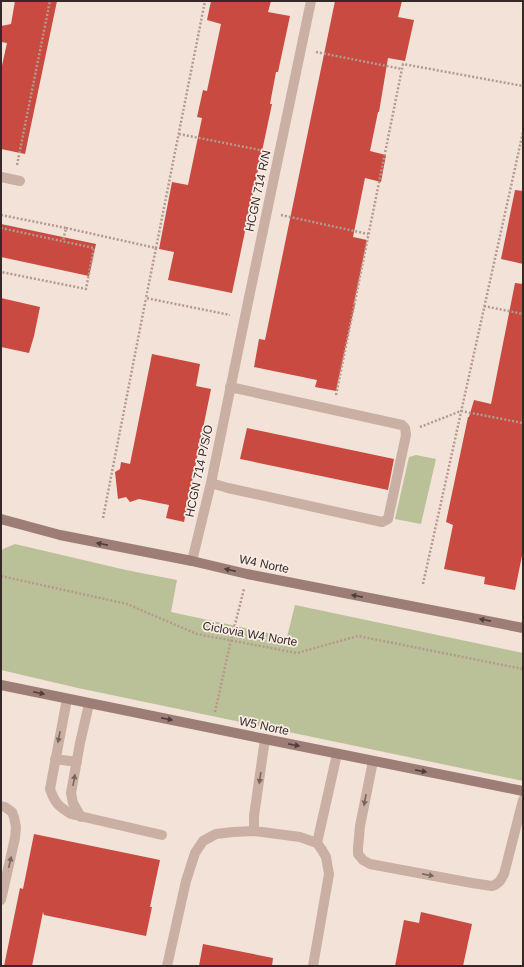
<svg xmlns="http://www.w3.org/2000/svg" width="524" height="967" font-family="Arial,sans-serif">
<style>
.green{fill:#bac198}
.building{fill:#c84a40}
.lines{fill:none;stroke-linecap:round;stroke-linejoin:round}
.path{stroke:#b5998f;stroke-width:2.5;stroke-dasharray:2 2;stroke-linecap:butt}
.lane{stroke:#caafa4;stroke-width:10}
.street{stroke:#caafa4;stroke-width:10}
.secondary{stroke:#9d7e76;stroke-width:10}
.oneway{fill:#4f3e3a}
.oneway2{fill:#78655f}
.labels{text-anchor:middle;stroke-width:3.5;stroke-linejoin:round;paint-order:stroke}
.street-label{font-size:12px;fill:#352826;stroke:#f9ece5}
</style>
<rect width="100%" height="100%" fill="#f2e2d8"/>
<path class="green" d="M 416,455 L 436,459 L 421,524 L 395,519 L 409,457 Z
M 15,544 L 126,570 L 177,580 L 171,612 L 287,637 L 295,605 L 523,653 L 523,781 L 78,688 L 1,670 L 1,552 L 3,549 Z"/>
<path class="building" d="M 15,1 L 57,1 L 25,154 L 1,149 L 1,70 L 7,43 L 1,42 L 1,26 L 11,24 Z
M 211,1 L 271,1 L 268,12 L 290,16 L 278,72 L 276,72 L 270,104 L 272,104 L 232,293 L 168,280 L 174,252 L 159,249 L 172,182 L 188,185 L 202,118 L 197,117 L 203,90 L 207,91 L 221,24 L 207,20 Z
M 335,1 L 402,1 L 398,17 L 414,20 L 405,61 L 388,58 L 379,112 L 378,112 L 370,151 L 386,155 L 381,182 L 365,178 L 353,237 L 367,240 L 354,304 L 355,304 L 336,391 L 315,387 L 317,380 L 254,367 L 259,339 L 265,340 Z
M 515,190 L 523,191 L 523,264 L 501,259 Z
M 1,224 L 96,244 L 89,276 L 1,257 Z
M 515,283 L 523,284 L 523,551 L 515,590 L 484,584 L 485,577 L 444,569 L 453,525 L 446,522 L 468,417 L 469,417 L 474,400 L 491,404 Z
M 1,298 L 40,307 L 34,336 L 29,353 L 1,347 Z
M 152,354 L 200,364 L 196,386 L 211,389 L 184,522 L 166,518 L 169,505 L 139,499 L 130,502 L 126,497 L 118,499 L 115,472 L 120,469 L 121,462 L 130,464 Z
M 247,428 L 394,459 L 388,490 L 240,459 Z
M 34,834 L 160,860 L 150,907 L 152,907 L 146,936 L 44,915 L 43,912 L 32,966 L 4,966 L 20,888 L 23,889 Z
M 421,912 L 472,924 L 463,966 L 395,966 L 404,920 L 419,923 Z
M 203,944 L 273,958 L 272,966 L 199,966 Z"/>
<g class="lines">
<path class="path" d="M 316,52 L 402,69
M 179,134 L 265,151
M 17,165 L 50,1
M 1,215 L 66,228 L 63,241
M 281,215 L 368,234
M 1,228 L 94,248 L 86,289 L 1,272
M 66,228 L 156,248 L 205,1
M 156,248 L 146,298 L 230,315
M 484,306 L 523,314
M 336,395 L 403,64 L 523,86
M 420,427 L 461,411 L 523,423
M 103,518 L 146,298
M 1,576 L 127,604 L 197,634 L 297,653 L 358,636 L 523,669
M 423,584 L 523,132
M 215,712 L 231,640 L 244,589"/>
<path class="lane" d="M 211,483 L 228,488 L 382,522 L 388,519 L 406,435 L 405,428 L 402,425 L 230,387
M 67,699 L 50,789 C 55,803 58,806 71,814 L 162,835
M 55,759 L 77,762
M 373,761 L 360,826 L 358,848 L 358,854 L 363,860 L 370,864 L 472,883 L 492,886 L 495,885 L 500,881 L 504,874 L 523,800
M 81,817 L 73,803 L 71,793 L 80,743 L 89,704
M 254,831 L 254,816 L 265,739
M 317,843 L 337,754
M 167,966 L 186,881 L 195,853 L 203,841 L 216,834 L 233,832 L 254,831 L 300,837 L 317,843 L 322,850 L 326,857 L 329,874 L 313,966"/>
<path class="street" d="M 1,177 L 20,181
M 192,561 L 211,483 L 247,307 L 311,1
M 1,806 L 5,807 L 12,812 L 14,817 L 16,827 L 15,838 L 1,900"/>
<path class="secondary" d="M 1,519 L 60,535 L 192,561 L 247,574 L 523,628
M 1,685 L 265,739 L 523,791"/>
</g>
<defs><path id="oneway-solid" d="M-6-.8H1V-3.2L6.5 0L1 3.2V.8H-6Z"/></defs>
<g class="oneway">
<use href="#oneway-solid" transform="translate(102 544) rotate(-169)"/>
<use href="#oneway-solid" transform="translate(230 570) rotate(-167)"/>
<use href="#oneway-solid" transform="translate(357 596) rotate(-169)"/>
<use href="#oneway-solid" transform="translate(485 620) rotate(-169)"/>
<use href="#oneway-solid" transform="translate(39 693) rotate(12)"/>
<use href="#oneway-solid" transform="translate(167 719) rotate(11)"/>
<use href="#oneway-solid" transform="translate(294 745) rotate(11)"/>
<use href="#oneway-solid" transform="translate(421 771) rotate(11)"/>
</g>
<g class="oneway2">
<use href="#oneway-solid" transform="translate(59 737) rotate(101)"/>
<use href="#oneway-solid" transform="translate(260 778) rotate(98)"/>
<use href="#oneway-solid" transform="translate(74 780) rotate(-80)"/>
<use href="#oneway-solid" transform="translate(365 800) rotate(101)"/>
<use href="#oneway-solid" transform="translate(10 862) rotate(-77)"/>
<use href="#oneway-solid" transform="translate(428 875) rotate(11)"/>
</g>
<g class="labels">
<g class="street-label">
<text transform="translate(258 191) rotate(-78)" y="4">HCGN 714 R/N</text>
<text transform="translate(199 471) rotate(-78)" y="4">HCGN 714 P/S/O</text>
<text transform="translate(264 564) rotate(12)" y="4">W4 Norte</text>
<text transform="translate(250 634) rotate(10)" y="4">Ciclovia W4 Norte</text>
<text transform="translate(264 726) rotate(12)" y="4">W5 Norte</text>
</g>
</g>
<rect width="524" height="967" fill="none" stroke="#352826" stroke-width="4"/>
</svg>
